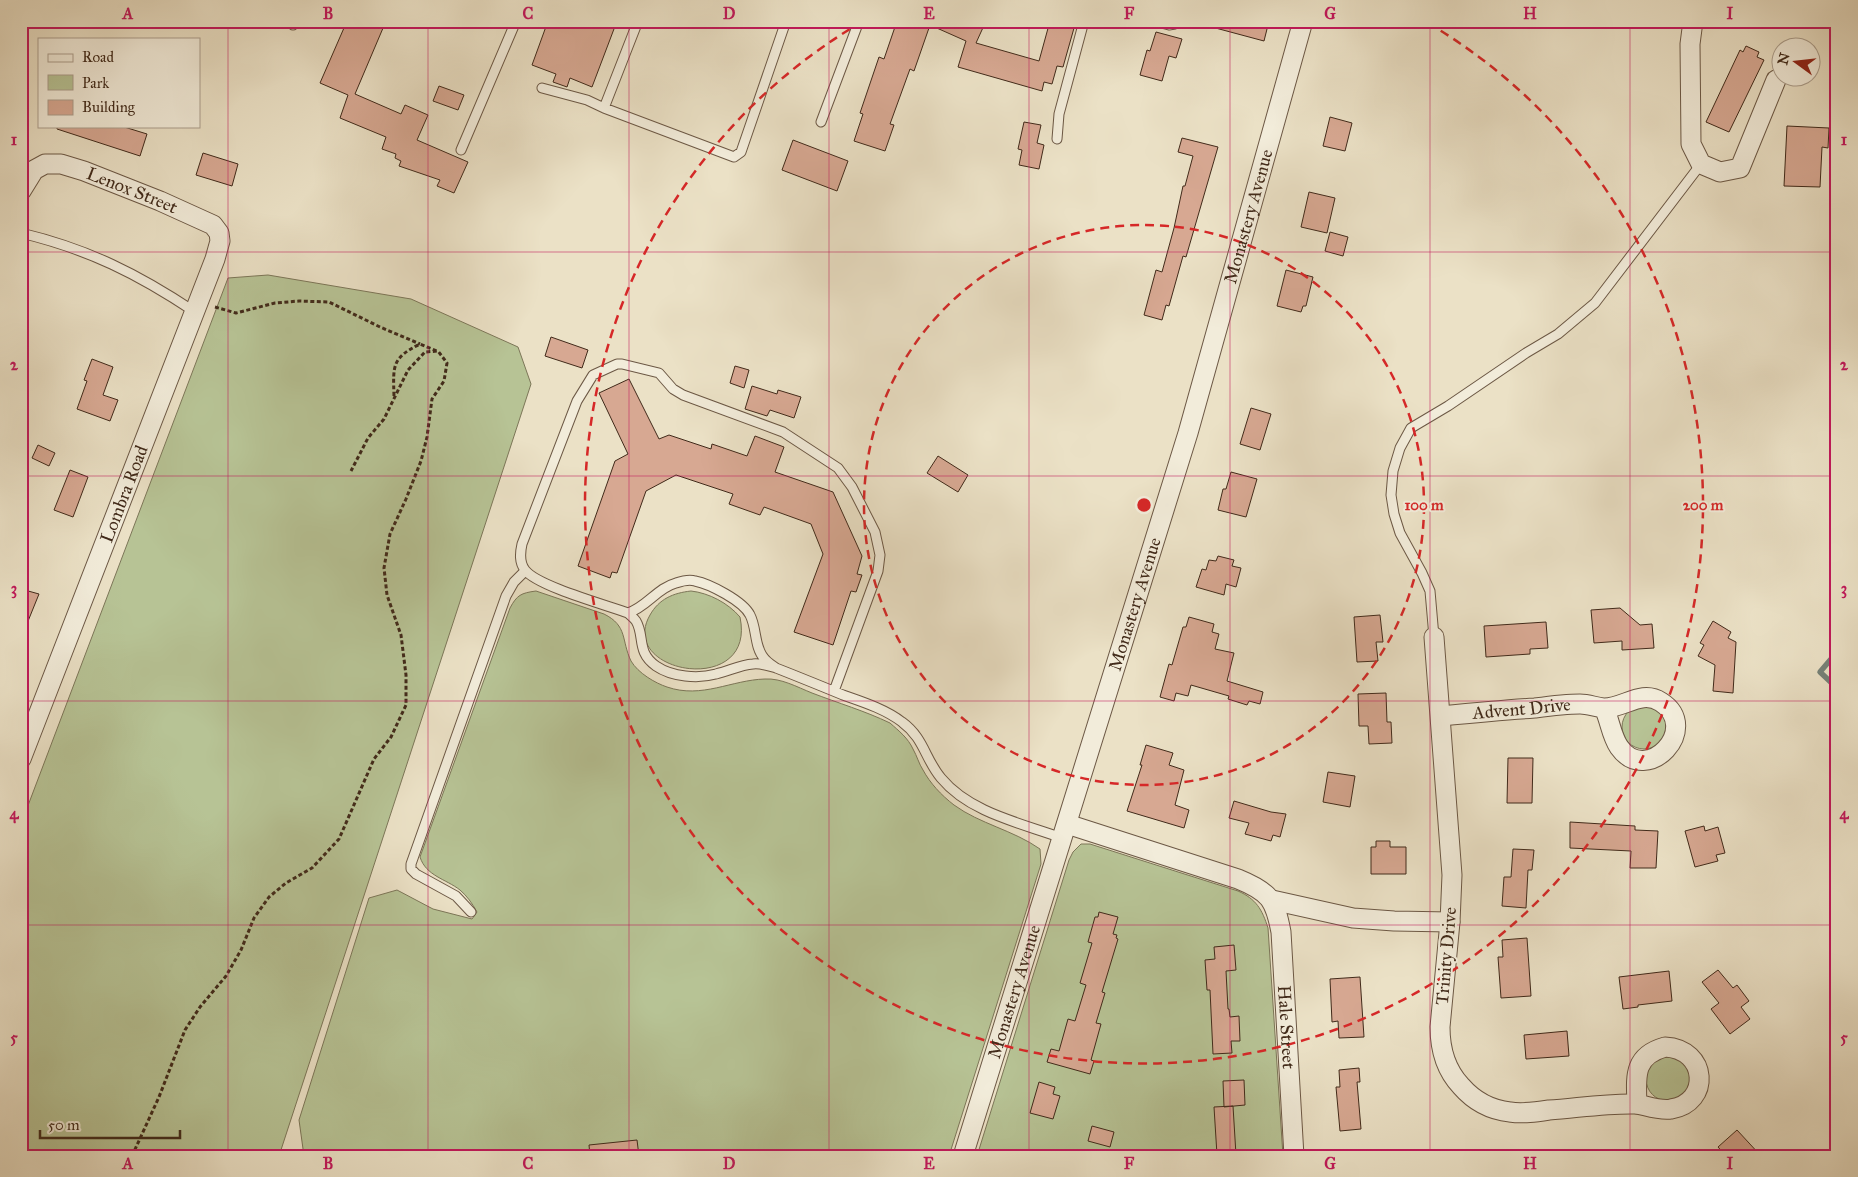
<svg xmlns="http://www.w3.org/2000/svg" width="1858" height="1177" font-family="'IM FELL Great Primer',serif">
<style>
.green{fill:#b7c395;stroke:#7c7658}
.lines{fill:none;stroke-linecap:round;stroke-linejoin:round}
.stream{stroke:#768279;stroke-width:5.5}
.building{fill:#d7a892;stroke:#412a1a}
.lane-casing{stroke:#6c5845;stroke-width:11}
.street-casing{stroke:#6c5845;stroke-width:21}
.path{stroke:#412a1a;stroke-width:3;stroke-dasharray:4 2.5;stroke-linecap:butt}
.lane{stroke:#f2ecda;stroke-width:9}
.street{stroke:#f2ecda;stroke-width:19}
.grid{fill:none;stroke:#c2185b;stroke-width:1;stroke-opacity:0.55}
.ring{fill:none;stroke:#d62828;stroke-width:2.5;stroke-dasharray:9 6}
.labels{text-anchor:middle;stroke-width:4;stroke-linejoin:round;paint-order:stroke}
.street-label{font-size:18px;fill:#412a1a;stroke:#f2ecda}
.centre{fill:#d62828;stroke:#f2ecda;stroke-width:2.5}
.ring-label{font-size:15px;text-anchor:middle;font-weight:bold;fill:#d62828;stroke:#f2ecda;stroke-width:4;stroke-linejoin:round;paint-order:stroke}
.neatline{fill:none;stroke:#c2185b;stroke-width:2}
.grid-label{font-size:16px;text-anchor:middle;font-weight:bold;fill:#c2185b}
</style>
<rect width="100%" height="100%" fill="#ebe1c6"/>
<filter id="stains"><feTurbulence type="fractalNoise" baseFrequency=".004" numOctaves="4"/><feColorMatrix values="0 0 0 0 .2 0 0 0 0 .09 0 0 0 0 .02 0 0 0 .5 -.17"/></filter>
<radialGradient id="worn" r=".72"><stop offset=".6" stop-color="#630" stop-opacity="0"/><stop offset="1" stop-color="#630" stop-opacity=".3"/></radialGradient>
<path class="green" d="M 268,275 L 411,299 L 518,347 L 531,384 L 279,1156 L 21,1156 L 21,824 L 228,278 Z
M 536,591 L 604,614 C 628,626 621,640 631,661 C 638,673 655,683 667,687 C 702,699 731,680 765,679 C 781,678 797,687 812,693 C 838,703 865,711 890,723 C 899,731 908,738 913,749 C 917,756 919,764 923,770 C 930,783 941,795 954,805 C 980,824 1013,830 1040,849 L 1041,864 L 949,1156 L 304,1156 L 299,1120 L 369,898 L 397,890 L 433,909 L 472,919 L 477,912 C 472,903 467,896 460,890 C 446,879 426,876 420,857 L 510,608 C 517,595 521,593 536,591 Z
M 691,591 C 709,593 728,603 740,617 C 757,698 616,674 650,615 C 659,599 673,593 691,591 Z
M1622 727a22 22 0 1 1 44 0a22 22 0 1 1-44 0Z
M 1081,844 L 1090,844 L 1238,891 C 1256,899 1262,909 1268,928 L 1283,1156 L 977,1156 L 1069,860 L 1073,852 Z
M1646 1079a22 22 0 1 1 44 0a22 22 0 1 1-44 0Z"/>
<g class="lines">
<path class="stream" d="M 1837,652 L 1820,672 L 1837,688"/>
</g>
<path class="building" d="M 347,21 L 386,21 L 355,94 L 401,114 L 405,105 L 428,115 L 417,140 L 468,162 L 454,193 L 437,186 L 440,180 L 399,166 L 401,161 L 395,158 L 396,154 L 382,149 L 386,137 L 340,118 L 348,95 L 320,83 Z
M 548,21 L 617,21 L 592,87 L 570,78 L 567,87 L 553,82 L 556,74 L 532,65 Z
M 897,21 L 986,21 L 976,43 L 1039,61 L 1050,21 L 1076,21 L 1063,67 L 1057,66 L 1052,84 L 1044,82 L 1042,91 L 958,67 L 966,41 L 930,25 L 914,71 L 910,69 L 890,124 L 894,125 L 885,151 L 854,141 L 863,114 L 860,113 L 879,57 L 884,59 Z
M 1208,21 L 1269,21 L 1264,41 L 1208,26 Z
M 1156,32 L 1182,39 L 1176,58 L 1169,56 L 1162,81 L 1140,75 L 1147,50 L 1150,51 Z
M 1746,46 L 1759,52 L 1757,57 L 1764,60 L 1729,132 L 1706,122 L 1740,50 L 1743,52 Z
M 439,86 L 464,95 L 458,110 L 433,101 Z
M 1330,117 L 1352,123 L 1345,151 L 1323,146 Z
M 1024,122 L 1041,125 L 1037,143 L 1044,145 L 1039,169 L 1019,165 L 1022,150 L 1018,149 Z
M 57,126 L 121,126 L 147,134 L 140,156 L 57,129 Z
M 1787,126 L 1829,128 L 1828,148 L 1822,147 L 1820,187 L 1784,186 Z
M 1182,138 L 1218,147 L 1186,257 L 1183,256 L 1169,306 L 1166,305 L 1162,320 L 1144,315 L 1156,270 L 1162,272 L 1174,228 L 1183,186 L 1185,186 L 1193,156 L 1178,152 Z
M 793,140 L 848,161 L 837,191 L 782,170 Z
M 203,153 L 238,164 L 232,186 L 196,175 Z
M 1309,192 L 1335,198 L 1327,233 L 1301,227 Z
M 1330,232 L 1348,237 L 1343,256 L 1325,251 Z
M 1286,270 L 1313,277 L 1306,306 L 1303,306 L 1301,312 L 1277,306 Z
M 551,337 L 588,350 L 582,368 L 545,356 Z
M 92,359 L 113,367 L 103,395 L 118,400 L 110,421 L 77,409 L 87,381 L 84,380 Z
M 735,366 L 749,370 L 744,388 L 730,383 Z
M 629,379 L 659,439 L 669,435 L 711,449 L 712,444 L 747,456 L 755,436 L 784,447 L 775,472 L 833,492 L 862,556 L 857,574 L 862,575 L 856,592 L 851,591 L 833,645 L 794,632 L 823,554 L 811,524 L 764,507 L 760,515 L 729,504 L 733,494 L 676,475 L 646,491 L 617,573 L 612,572 L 610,578 L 578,566 L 615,461 L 628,454 L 599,393 Z
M 752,386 L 777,394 L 778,390 L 801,397 L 794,418 L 770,410 L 767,416 L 745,409 Z
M 1251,408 L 1271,414 L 1260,450 L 1240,444 Z
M 38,445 L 55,453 L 49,466 L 32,458 Z
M 938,456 L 968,475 L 958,492 L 927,473 Z
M 70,470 L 88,477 L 73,517 L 54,510 Z
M 1231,472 L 1257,479 L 1246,517 L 1218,510 L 1223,489 L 1226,489 Z
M 1218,556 L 1234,560 L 1232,566 L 1241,568 L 1236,587 L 1226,584 L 1224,595 L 1196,587 L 1202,569 L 1206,570 L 1209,560 L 1216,561 Z
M 21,589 L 39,594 L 22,636 L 21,636 Z
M 1620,608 L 1640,625 L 1652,624 L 1654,648 L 1622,650 L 1622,641 L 1594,643 L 1591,610 Z
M 1380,615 L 1383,642 L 1376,642 L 1378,661 L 1357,662 L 1354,617 Z
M 1189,617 L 1214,624 L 1212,632 L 1219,634 L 1215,649 L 1234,653 L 1227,681 L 1263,692 L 1260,704 L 1249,701 L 1247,705 L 1228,699 L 1229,696 L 1191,685 L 1188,696 L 1176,693 L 1174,701 L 1160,697 L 1169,664 L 1172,665 L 1183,627 L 1186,627 Z
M 1713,621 L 1731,632 L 1728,638 L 1736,642 L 1733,693 L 1713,691 L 1715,665 L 1698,656 L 1704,645 L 1700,643 Z
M 1546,622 L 1548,648 L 1530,649 L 1530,654 L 1486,657 L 1484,626 Z
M 1386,693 L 1387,722 L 1391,722 L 1392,743 L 1369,744 L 1368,726 L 1359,726 L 1358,694 Z
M 1146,745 L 1173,753 L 1169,765 L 1184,770 L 1175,805 L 1189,810 L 1184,828 L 1127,811 L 1142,765 L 1140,765 Z
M 1508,758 L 1533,758 L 1532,803 L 1507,803 Z
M 1328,772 L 1355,776 L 1350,807 L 1323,802 Z
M 1234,801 L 1271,812 L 1286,814 L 1280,837 L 1273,835 L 1271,841 L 1245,834 L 1249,823 L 1229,818 Z
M 1570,822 L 1635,826 L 1635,830 L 1658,831 L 1656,868 L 1630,868 L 1631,851 L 1570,848 Z
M 1704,826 L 1705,831 L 1718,827 L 1725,853 L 1716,855 L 1718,861 L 1695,867 L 1685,831 Z
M 1376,841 L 1390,841 L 1390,847 L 1406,847 L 1406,874 L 1371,874 L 1371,847 L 1376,847 Z
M 1513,849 L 1534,850 L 1532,870 L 1528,870 L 1526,908 L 1502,906 L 1504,877 L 1511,877 Z
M 1099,912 L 1118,917 L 1113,934 L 1117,935 L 1116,938 L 1118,939 L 1102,992 L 1105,993 L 1096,1023 L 1101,1024 L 1091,1060 L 1094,1061 L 1090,1074 L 1047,1062 L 1051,1049 L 1059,1051 L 1068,1019 L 1075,1021 L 1086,985 L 1080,983 L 1092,943 L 1088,942 L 1095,917 L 1098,917 Z
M 1527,938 L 1531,996 L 1501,998 L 1498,957 L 1503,957 L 1502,940 Z
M 1234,945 L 1236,970 L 1226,971 L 1228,1009 L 1229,1009 L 1230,1017 L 1239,1016 L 1240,1041 L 1231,1041 L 1232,1053 L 1213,1054 L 1210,990 L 1207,990 L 1205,960 L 1215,959 L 1214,947 Z
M 1718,970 L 1733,988 L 1737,985 L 1749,1001 L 1741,1007 L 1750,1019 L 1730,1034 L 1711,1009 L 1719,1003 L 1702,982 Z
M 1669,971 L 1672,1001 L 1638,1005 L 1638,1007 L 1623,1009 L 1619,977 Z
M 1360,977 L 1364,1037 L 1339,1038 L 1338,1021 L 1332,1022 L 1330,979 Z
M 1567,1031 L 1569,1056 L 1526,1059 L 1524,1035 Z
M 1359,1068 L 1360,1082 L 1357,1082 L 1361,1129 L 1340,1131 L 1336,1087 L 1340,1087 L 1339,1070 Z
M 1244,1080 L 1245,1105 L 1224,1107 L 1223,1081 Z
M 1039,1082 L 1055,1087 L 1053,1094 L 1060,1096 L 1053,1119 L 1030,1113 Z
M 1233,1106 L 1236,1155 L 1217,1155 L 1214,1107 Z
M 1092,1126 L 1114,1132 L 1110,1147 L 1088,1141 Z
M 1737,1130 L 1761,1156 L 1726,1156 L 1718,1147 Z
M 637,1140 L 639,1156 L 590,1156 L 589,1145 Z"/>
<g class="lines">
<defs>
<path id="lane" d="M 1154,21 L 1169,25 L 1175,24 L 1176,21
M 293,25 L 297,21
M 542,88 L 587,100 L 604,108 L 638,21
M 604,108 L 734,157 L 741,152 L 786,21
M 821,122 L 859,21
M 1057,139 L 1059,114 L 1084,21
M 461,150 L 516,21
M 21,233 C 88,249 138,274 195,312
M 628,613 C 606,605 537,586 525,570 C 519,562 520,553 522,544 L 577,401 L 593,375 L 617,364 L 622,364 L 659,373 L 673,389 L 683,395 L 783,432 L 838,468 L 852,487 L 875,532 L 880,555 L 878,571 L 834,691
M 1434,637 L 1430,591 L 1422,573 L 1400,533 L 1394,514 L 1391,495 L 1393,471 L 1400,448 L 1411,428 L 1448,406 L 1526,353 L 1558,334 L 1595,303 L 1701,164
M 776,668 C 772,665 767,662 764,658 C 754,647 757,628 750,615 C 743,601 710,584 695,581 C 689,579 682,581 676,583 C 657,588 647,607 628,613 C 631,616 634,618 636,621 C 645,636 636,652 656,666 C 672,677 698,679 716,674 C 729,671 740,665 753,664 C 761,663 769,666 776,668 C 799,677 821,686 843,695 C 863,702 885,709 902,722 C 924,738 925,759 941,778 C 970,813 1021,823 1062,838
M 471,912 L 456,896 L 416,874 L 411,869 L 411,864 L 506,596 L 514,582 L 525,571"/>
<g id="street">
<path d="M 1693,21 L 1690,44 L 1691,144 L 1701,164 L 1720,172 L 1740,168 L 1776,80"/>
<path id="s1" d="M 21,191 L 34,170 L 45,164 L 61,164 L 84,171 L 160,201 L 213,225 L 219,233 L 220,241 L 215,259 L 21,759"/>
<path d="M 1434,637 L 1452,875 L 1450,922 L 1440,1027 C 1440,1049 1445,1069 1461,1086 C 1474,1101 1491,1110 1510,1112 C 1523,1114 1536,1112 1549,1110 C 1578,1108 1607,1103 1637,1104"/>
<path id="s2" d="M 1441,716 C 1472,713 1504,710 1535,708 C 1550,706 1565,704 1580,704 C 1588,704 1595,707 1603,708 C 1623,709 1641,689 1661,702 C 1702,728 1647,787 1619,747 C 1611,735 1610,720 1604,708"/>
<path id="s3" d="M 1067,824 L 1238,879 C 1270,892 1275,900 1281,932 L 1294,1156"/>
<path d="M 1272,900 L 1353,918 L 1394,921 L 1450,922"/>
<path d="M 1665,1047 C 1708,1049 1711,1103 1671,1109 C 1661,1111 1647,1106 1637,1104 C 1636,1077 1633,1056 1665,1047 Z"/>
<path id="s4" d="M 963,1156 L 1188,433 L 1303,21"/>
</g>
</defs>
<use href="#lane" class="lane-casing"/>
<use href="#street" class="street-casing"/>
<path class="path" d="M 215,307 L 236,313 L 275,303 L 299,301 L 329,302 L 380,327 L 420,344
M 394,396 C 393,365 392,358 420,344 L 437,351
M 132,1156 L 159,1097 L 185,1030 L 200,1007 L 226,976 L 241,950 L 254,918 L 269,897 L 286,883 L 312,868 L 339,839 L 374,759 L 391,737 L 406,705 L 406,675 L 401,635 L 387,595 L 384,568 L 390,534 L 406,499 L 421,461 L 427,437 L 432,399 L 444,381 L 447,363 L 438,351 L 425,352 L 408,370 L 384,419 L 368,438 L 351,471"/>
<use href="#lane" class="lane"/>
<use href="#street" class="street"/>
</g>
<path class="grid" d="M 228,21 L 228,1156M 428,21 L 428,1156M 629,21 L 629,1156M 829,21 L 829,1156M 1029,21 L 1029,1156M 1230,21 L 1230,1156M 1430,21 L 1430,1156M 1630,21 L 1630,1156M 21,252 L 1837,252M 21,476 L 1837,476M 21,701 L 1837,701M 21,925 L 1837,925"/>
<g class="ring">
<circle cx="1144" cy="505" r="280"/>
<path d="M1428 23A559 559 0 1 1 860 23"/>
</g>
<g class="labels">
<g class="street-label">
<text dy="6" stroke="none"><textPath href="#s1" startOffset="129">Lenox Street</textPath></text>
<text dy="6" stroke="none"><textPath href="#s4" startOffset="982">Monastery Avenue</textPath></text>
<text transform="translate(124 494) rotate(-69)" y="6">Lombra Road</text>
<text dy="6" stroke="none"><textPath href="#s4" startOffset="578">Monastery Avenue</textPath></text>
<text dy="6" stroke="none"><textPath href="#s2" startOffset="81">Advent Drive</textPath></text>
<text transform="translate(1446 956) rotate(-85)" y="6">Trinity Drive</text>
<text dy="6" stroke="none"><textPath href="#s4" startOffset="172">Monastery Avenue</textPath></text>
<text dy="6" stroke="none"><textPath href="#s3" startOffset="348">Hale Street</textPath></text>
</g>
</g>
<circle cx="1144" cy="505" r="8" class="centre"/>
<g class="ring-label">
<text x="1424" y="510">100 m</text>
<text x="1703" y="510">200 m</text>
</g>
<rect width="1858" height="1177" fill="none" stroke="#ebe1c6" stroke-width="55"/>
<rect x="38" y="38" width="162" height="90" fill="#f2ecda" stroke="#ab9e8d"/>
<rect x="48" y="54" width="25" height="8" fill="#f2ecda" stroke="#ab9e8d"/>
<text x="82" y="62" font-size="15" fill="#412a1a">Road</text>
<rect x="48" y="75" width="25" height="15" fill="#b7c395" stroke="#ab9e8d"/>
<text x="82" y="88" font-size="15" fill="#412a1a">Park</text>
<rect x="48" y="100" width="25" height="15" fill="#d7a892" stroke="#ab9e8d"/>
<text x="82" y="112" font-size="15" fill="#412a1a">Building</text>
<g transform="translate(1796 62) rotate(285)"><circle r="24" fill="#f2ecda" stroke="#ab9e8d"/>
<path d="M0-4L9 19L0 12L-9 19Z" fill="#8f2418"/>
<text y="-8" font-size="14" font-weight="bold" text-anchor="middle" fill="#412a1a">N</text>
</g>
<path d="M40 1130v8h140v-8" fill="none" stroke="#412a1a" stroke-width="2.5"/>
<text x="48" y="1130" font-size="15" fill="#412a1a" stroke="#f2ecda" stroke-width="4" paint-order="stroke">50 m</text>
<rect x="28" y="28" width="1802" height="1122" class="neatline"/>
<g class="grid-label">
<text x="128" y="19">A</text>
<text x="328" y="19">B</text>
<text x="528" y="19">C</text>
<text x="729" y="19">D</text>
<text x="929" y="19">E</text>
<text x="1129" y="19">F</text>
<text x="1330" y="19">G</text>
<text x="1530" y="19">H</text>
<text x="1730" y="19">I</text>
<text x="14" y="145">1</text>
<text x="1844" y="145">1</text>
<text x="14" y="370">2</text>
<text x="1844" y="370">2</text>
<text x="14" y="594">3</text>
<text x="1844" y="594">3</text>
<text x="14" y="819">4</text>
<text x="1844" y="819">4</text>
<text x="14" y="1043">5</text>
<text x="1844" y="1043">5</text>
<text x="128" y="1169">A</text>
<text x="328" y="1169">B</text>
<text x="528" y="1169">C</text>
<text x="729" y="1169">D</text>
<text x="929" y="1169">E</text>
<text x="1129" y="1169">F</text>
<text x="1330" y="1169">G</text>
<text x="1530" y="1169">H</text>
<text x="1730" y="1169">I</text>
</g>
<rect width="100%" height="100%" filter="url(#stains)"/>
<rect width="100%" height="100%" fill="url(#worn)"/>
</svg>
